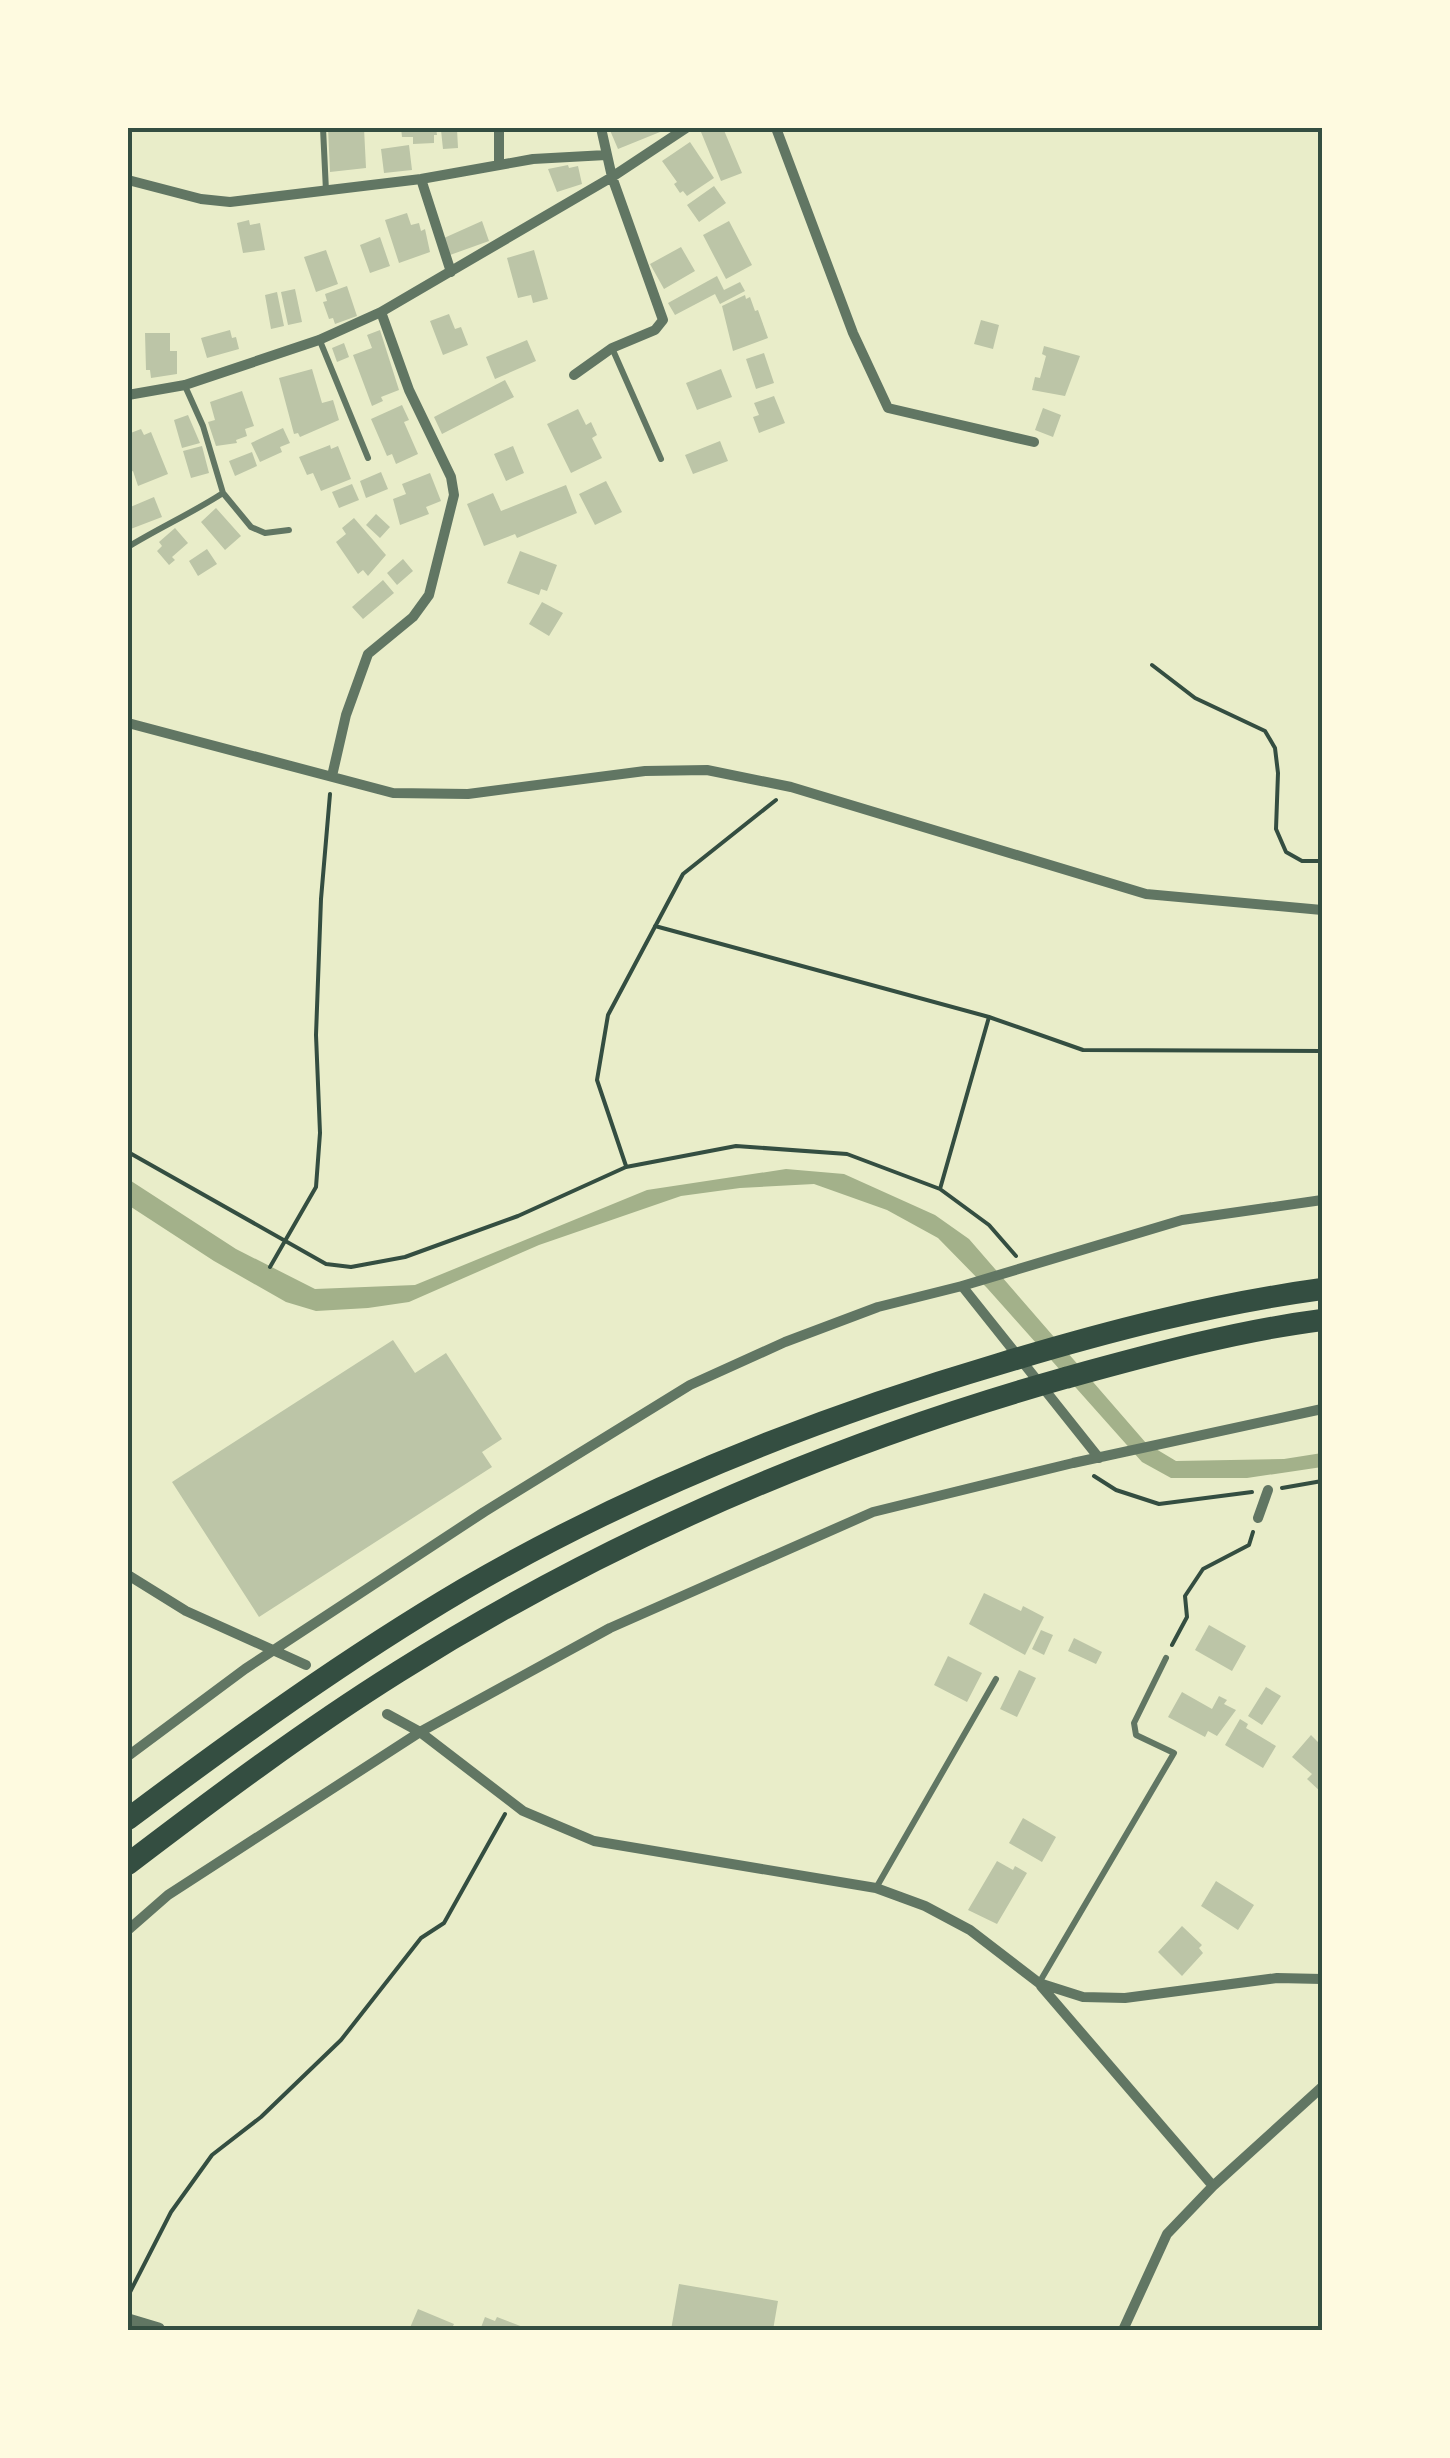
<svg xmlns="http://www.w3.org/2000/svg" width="1450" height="2458" font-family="Manrope,sans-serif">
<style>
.water{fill:#a3b18a}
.building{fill:#bcc5a7}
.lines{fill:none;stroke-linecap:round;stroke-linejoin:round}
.path{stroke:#344e41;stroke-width:4}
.service{stroke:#617663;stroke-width:6}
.minor{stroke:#617663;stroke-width:10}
.tertiary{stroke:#617663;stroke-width:15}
.motorway{stroke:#344e41;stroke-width:22}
.neatline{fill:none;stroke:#344e41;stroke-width:4}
</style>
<rect width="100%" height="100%" fill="#e9edc9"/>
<path class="water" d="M 786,1169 L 844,1174 L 935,1215 L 969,1239 L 1146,1443 L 1176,1461 L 1284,1459 L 1322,1453 L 1322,1467 L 1247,1478 L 1171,1478 L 1142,1462 L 987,1288 L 938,1238 L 887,1210 L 814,1184 L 740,1188 L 681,1196 L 539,1245 L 409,1302 L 368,1308 L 316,1311 L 286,1302 L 214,1261 L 128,1205 L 128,1179 L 236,1249 L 315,1289 L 415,1285 L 647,1190 Z"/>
<path class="building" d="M 328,128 L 364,128 L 366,168 L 330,172 Z
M 401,128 L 436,128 L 437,135 L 434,135 L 434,143 L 413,144 L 413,137 L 402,137 Z
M 609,128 L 658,128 L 660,132 L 618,149 Z
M 713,128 L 723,128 L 742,173 L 721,181 L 701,132 Z
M 457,129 L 458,148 L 443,149 L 441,130 Z
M 690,142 L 714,178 L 687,196 L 683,191 L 680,193 L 674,184 L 677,182 L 662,161 Z
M 409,145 L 412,170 L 384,173 L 381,149 Z
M 568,165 L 569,168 L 578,166 L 582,184 L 557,192 L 548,169 Z
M 714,186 L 726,203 L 699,222 L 687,205 Z
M 407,213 L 411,225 L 419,223 L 421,231 L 425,229 L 430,252 L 399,263 L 385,220 Z
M 249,220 L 250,225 L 260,223 L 265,250 L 243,253 L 237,223 Z
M 482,221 L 489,241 L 450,255 L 444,238 Z
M 729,221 L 752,265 L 726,279 L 703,235 Z
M 380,237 L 390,266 L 370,273 L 360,245 Z
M 681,247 L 695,271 L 664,289 L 650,264 Z
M 326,250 L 338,284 L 316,292 L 304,257 Z
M 534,250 L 548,299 L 533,303 L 531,295 L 518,298 L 507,258 Z
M 717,276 L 724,290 L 740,282 L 745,291 L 720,304 L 715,294 L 675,315 L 668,303 Z
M 347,286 L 357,316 L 335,324 L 333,318 L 329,319 L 323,302 L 327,301 L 325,294 Z
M 295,289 L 302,322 L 288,325 L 281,292 Z
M 277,292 L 284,326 L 271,329 L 265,295 Z
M 745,295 L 746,299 L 750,297 L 755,311 L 758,310 L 768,338 L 733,351 L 722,306 Z
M 449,314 L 455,329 L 461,327 L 468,345 L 443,355 L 430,321 Z
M 981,320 L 999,325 L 993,349 L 974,344 Z
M 230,330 L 232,338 L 236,337 L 239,349 L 207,358 L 201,338 Z
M 380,330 L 399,390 L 381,397 L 383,401 L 372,406 L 353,355 L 372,348 L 367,335 Z
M 145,333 L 170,333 L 170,351 L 177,351 L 177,374 L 151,378 L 150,370 L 146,370 Z
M 527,340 L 536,361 L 495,379 L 486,357 Z
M 344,343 L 349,357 L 337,362 L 332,348 Z
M 1044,346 L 1080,356 L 1065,396 L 1032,390 L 1035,377 L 1040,378 L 1046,356 L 1042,354 Z
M 764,353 L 774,383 L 756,389 L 746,359 Z
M 312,369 L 322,403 L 333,400 L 339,420 L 300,437 L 298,433 L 294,434 L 279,378 Z
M 721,369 L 732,397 L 697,410 L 686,383 Z
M 505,380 L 514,397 L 442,434 L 434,417 Z
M 242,391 L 254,426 L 245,429 L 247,436 L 236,440 L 237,443 L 216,446 L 208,422 L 215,420 L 210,402 Z
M 774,396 L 785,423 L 759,433 L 753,417 L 759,415 L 754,403 Z
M 402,405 L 409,420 L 404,422 L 418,454 L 396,464 L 392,454 L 387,456 L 371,419 Z
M 1043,408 L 1061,415 L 1053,437 L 1035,430 Z
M 578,409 L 586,425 L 591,422 L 597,435 L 592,438 L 602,458 L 571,473 L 547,424 Z
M 188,415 L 200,443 L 182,448 L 174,420 Z
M 283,428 L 290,443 L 280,447 L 282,452 L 260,462 L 251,443 Z
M 141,429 L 144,435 L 151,432 L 168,474 L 138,486 L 133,471 L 128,473 L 128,434 Z
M 720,441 L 728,461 L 693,474 L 685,455 Z
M 330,445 L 331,449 L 338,446 L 351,479 L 321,491 L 313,473 L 307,475 L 299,457 Z
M 202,446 L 209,473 L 191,478 L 183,451 Z
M 513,446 L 524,473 L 506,481 L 494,454 Z
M 252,452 L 257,466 L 235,476 L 229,461 Z
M 381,472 L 388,489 L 366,498 L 360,481 Z
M 430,473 L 441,501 L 426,507 L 429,514 L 400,525 L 393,499 L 406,494 L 402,484 Z
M 606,481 L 622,512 L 595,525 L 579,494 Z
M 352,484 L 359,500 L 339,508 L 332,492 Z
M 566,485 L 577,513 L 517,538 L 515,534 L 484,546 L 467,504 L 493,493 L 501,511 Z
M 154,497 L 162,517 L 128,530 L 128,508 Z
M 216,508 L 241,536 L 225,550 L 201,522 Z
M 376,514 L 390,527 L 380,538 L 366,525 Z
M 354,518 L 386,555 L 368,576 L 363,570 L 358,574 L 336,542 L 346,534 L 342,528 Z
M 175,528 L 188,543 L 172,557 L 175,560 L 169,565 L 157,551 L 162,546 L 159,542 Z
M 207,549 L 217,564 L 198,576 L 189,561 Z
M 520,551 L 557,565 L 547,591 L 541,589 L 539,595 L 507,583 Z
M 403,559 L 413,571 L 397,585 L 387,573 Z
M 383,580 L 394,593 L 363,619 L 352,607 Z
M 542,602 L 563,613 L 549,636 L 529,624 Z
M 393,1340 L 415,1373 L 446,1353 L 502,1439 L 482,1452 L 492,1467 L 259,1617 L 172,1482 Z
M 984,1593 L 1021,1611 L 1023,1606 L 1044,1617 L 1025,1655 L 969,1624 Z
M 1209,1625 L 1246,1646 L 1232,1671 L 1195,1650 Z
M 1041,1630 L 1053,1635 L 1044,1655 L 1032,1649 Z
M 1074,1638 L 1102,1652 L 1096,1664 L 1068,1651 Z
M 948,1656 L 982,1673 L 967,1702 L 934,1685 Z
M 1019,1670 L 1036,1678 L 1017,1717 L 1000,1709 Z
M 1266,1687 L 1281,1696 L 1262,1725 L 1248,1716 Z
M 1182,1692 L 1212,1709 L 1219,1696 L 1227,1700 L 1224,1704 L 1236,1710 L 1217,1736 L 1208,1731 L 1205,1737 L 1168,1717 Z
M 1240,1719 L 1248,1724 L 1246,1728 L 1276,1746 L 1263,1768 L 1225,1745 Z
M 1311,1735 L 1322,1746 L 1322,1793 L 1307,1779 L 1312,1774 L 1292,1757 Z
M 1023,1818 L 1056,1837 L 1042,1862 L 1009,1843 Z
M 997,1861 L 1013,1870 L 1015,1866 L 1027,1873 L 997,1924 L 968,1910 Z
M 1216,1881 L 1254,1905 L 1238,1930 L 1201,1906 Z
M 1182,1926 L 1202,1945 L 1199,1948 L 1203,1953 L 1182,1976 L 1158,1952 Z
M 679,2284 L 778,2301 L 773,2330 L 671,2330 Z
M 418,2309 L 454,2324 L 451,2330 L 409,2330 Z
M 485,2317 L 495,2321 L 497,2317 L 523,2327 L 522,2330 L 480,2330 Z"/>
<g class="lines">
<path class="path" d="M 1152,665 L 1195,698 L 1265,731 L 1275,748 L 1278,773 L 1276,829 L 1286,852 L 1302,861 L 1322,861
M 655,926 L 989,1017 L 1083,1050 L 1322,1051
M 989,1017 L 940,1189 L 989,1225 L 1016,1256
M 128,1152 L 326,1264 L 351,1267 L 405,1257 L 518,1216 L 626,1167 L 736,1146 L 847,1154 L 940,1189
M 626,1166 L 597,1080 L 608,1015 L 683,874 L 776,800
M 270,1267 L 316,1187 L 320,1133 L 316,1035 L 321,899 L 330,794
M 1094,1476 L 1116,1490 L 1159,1504 L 1252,1492
M 1282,1488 L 1322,1481
M 1172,1645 L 1187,1617 L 1185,1596 L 1203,1569 L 1249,1545 L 1253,1532
M 128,2296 L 171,2212 L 212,2155 L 261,2117 L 341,2040 L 421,1938 L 444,1923 L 505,1814"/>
<path class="service" d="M 323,128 L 326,191
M 320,341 L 368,458
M 612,348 L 661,459
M 185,386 L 203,426 L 223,493 L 251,527 L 265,533 L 289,530
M 128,547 C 159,528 192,513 223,493
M 876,1888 L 996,1679
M 1039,1983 L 1174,1753 L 1136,1735 L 1134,1723 L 1166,1658"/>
<path class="minor" d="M 776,128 L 853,333 L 888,408 L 1034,442
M 499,164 L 499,128
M 421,179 L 451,272
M 128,180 L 201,199 L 230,202 L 421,179 L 533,159 L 606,155
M 574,375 L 612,348 L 655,330 L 663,320 L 612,177 L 601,128
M 128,395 L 185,385 L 319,340 L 381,312 L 612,177 L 686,128
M 128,723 L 393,793 L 468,794 L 645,771 L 707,770 L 791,787 L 1146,894 L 1322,910
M 332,776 L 346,715 L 368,654 L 413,617 L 429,595 L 454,495 L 451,477 L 409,390 L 381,312
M 962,1286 L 1099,1458
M 1258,1518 L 1268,1490
M 128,1575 L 186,1611 L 306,1665
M 387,1714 L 420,1732 L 523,1811 L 594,1841 L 876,1888 L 925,1906 L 970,1930 L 1039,1983 L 1083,1997 L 1125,1998 L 1277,1978 L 1322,1979
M 128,1756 L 245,1669 L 484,1512 L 690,1385 L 785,1342 L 878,1307 L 962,1286 L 1182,1220 L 1322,1200
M 128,1930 L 168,1895 L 420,1732 L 610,1628 L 873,1512 L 1073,1463 L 1322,1409
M 1041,1986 L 1213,2186
M 1123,2330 L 1167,2234 L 1213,2186 L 1322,2087"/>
<path class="tertiary" d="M 128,2321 L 158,2330"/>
<path class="motorway" d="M 128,1819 C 236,1738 347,1658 464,1589 C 632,1491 813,1419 999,1364 C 1105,1332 1212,1304 1322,1289
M 128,1864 C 216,1797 304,1731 398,1672 C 604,1542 831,1444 1065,1378 C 1149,1355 1236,1331 1322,1320"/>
</g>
<rect width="1450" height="2458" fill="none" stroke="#fefae0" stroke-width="260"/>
<rect x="130" y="130" width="1190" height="2198" class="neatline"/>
</svg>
